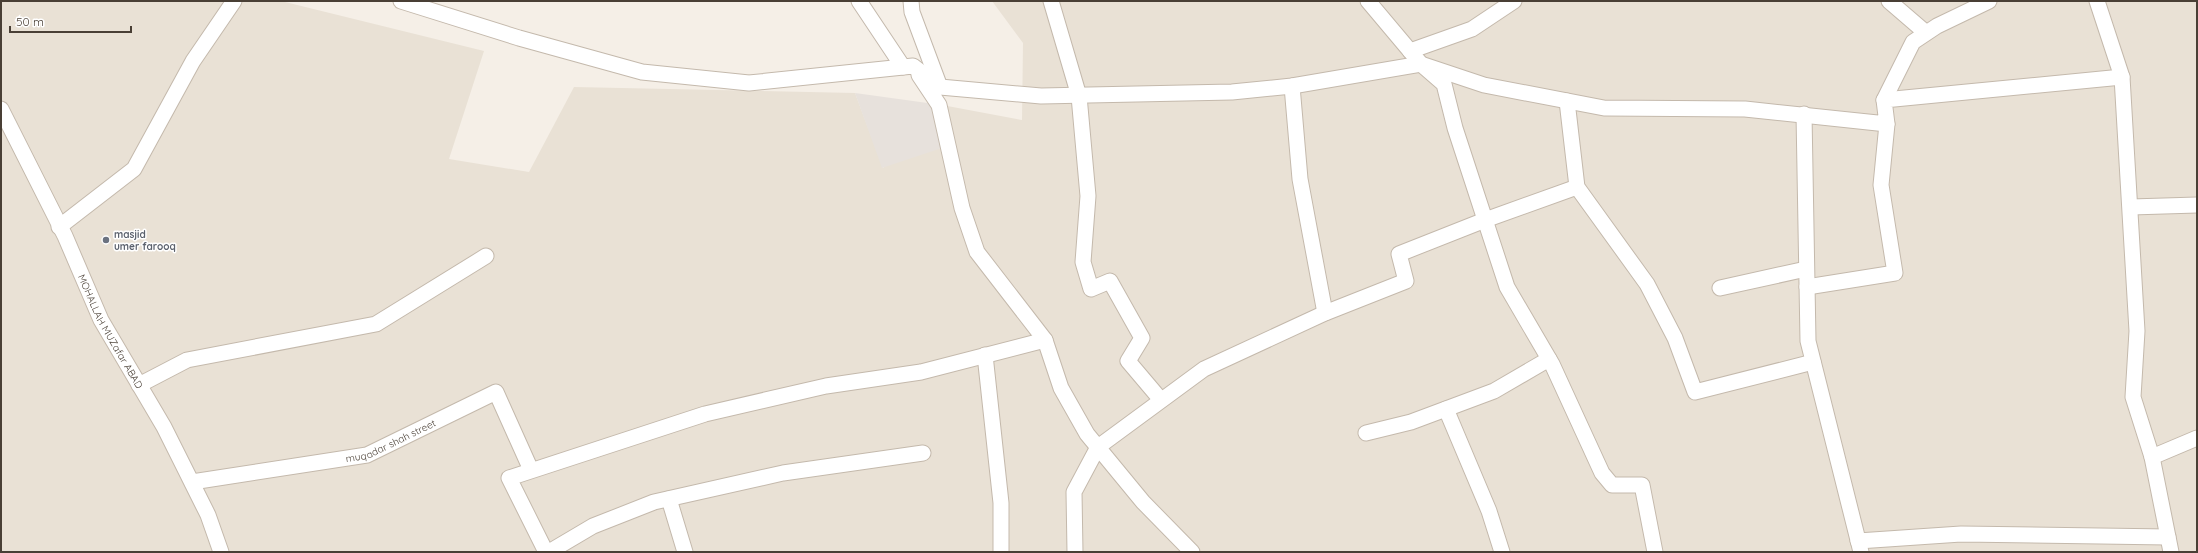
<svg xmlns="http://www.w3.org/2000/svg" width="2198" height="553" font-family="Quicksand,sans-serif">
<style>
.residential{fill:#e9e1d5}
.industrial{fill:#e7e1dc}
.lines{fill:none;stroke-linecap:round;stroke-linejoin:round}
.minor-casing{stroke:#c4b9ac;stroke-width:17}
.minor{stroke:#fff;stroke-width:15}
.worship-dot{fill:#6b7280;stroke:#fff;stroke-width:1.5}
.labels{text-anchor:middle;stroke-width:3;stroke-linejoin:round;paint-order:stroke}
.worship-label{font-size:10px;font-weight:bold;fill:#5b616d;stroke:#fff;text-anchor:start}
.street-label{font-size:10px;fill:#493f35;stroke:#fff}
</style>
<rect width="100%" height="100%" fill="#f5efe7"/>
<path class="residential" d="M 1,1 L 281,1 L 484,51 L 449,159 L 529,172 L 574,87 L 855,93 L 883,168 L 942,105 L 1022,120 L 1023,43 L 992,1 L 2197,1 L 2197,552 L 1,552 Z"/>
<path class="industrial" d="M 855,93 L 942,105 L 951,145 L 882,168 Z"/>
<g class="lines">
<defs>
<g id="minor">
<path d="M 401,1 L 519,38 L 642,72 L 749,83 L 913,66 L 940,87 L 1041,96 L 1232,92 L 1292,86 L 1421,64 L 1484,85 L 1604,108 L 1745,109 L 1887,124 L 1884,100 L 2122,77"/>
<path d="M 859,1 L 903,67"/>
<path d="M 911,1 L 912,12 L 940,87"/>
<path d="M 1051,1 L 1079,96 L 1088,196 L 1083,262 L 1091,289 L 1110,281 L 1142,338 L 1128,361 L 1161,400"/>
<path d="M 1368,1 L 1421,64 L 1444,84 L 1455,128 L 1507,287 L 1552,364 L 1602,473 L 1612,485 L 1642,485 L 1655,552"/>
<path d="M 1889,1 L 1925,32"/>
<path d="M 2097,1 L 2122,77 L 2137,331 L 2133,397 L 2152,457 L 2171,552"/>
<path d="M 1410,51 L 1472,29 L 1514,1"/>
<path d="M 919,75 L 939,105 L 962,208 L 977,252 L 1045,340 L 1061,388 L 1087,434 L 1143,502 L 1192,552"/>
<path d="M 1292,86 L 1300,179 L 1325,313"/>
<path d="M 1884,100 L 1913,42 L 1937,26 L 1989,1"/>
<path d="M 1567,101 L 1577,187 L 1647,284 L 1675,338 L 1695,392 L 1813,362"/>
<path id="s1" d="M 1,109 L 65,236 L 101,320 L 164,427 L 208,515 L 221,552"/>
<path d="M 1804,114 L 1808,341 L 1861,552"/>
<path d="M 2131,207 L 2197,205"/>
<path d="M 59,227 L 134,169 L 193,61 L 234,1"/>
<path d="M 1807,287 L 1895,273 L 1881,185 L 1887,124"/>
<path d="M 1720,288 L 1806,269"/>
<path d="M 985,355 L 1001,503 L 1001,552"/>
<path d="M 139,385 L 187,360 L 376,324 L 486,256"/>
<path d="M 1446,409 L 1489,511 L 1502,552"/>
<path d="M 1366,433 L 1411,422 L 1494,391 L 1549,359"/>
<path d="M 2152,457 L 2197,438"/>
<path id="s2" d="M 192,482 L 367,455 L 496,392 L 531,470"/>
<path d="M 669,499 L 685,552"/>
<path d="M 1858,541 L 1961,534 L 2168,537"/>
<path d="M 546,552 L 509,478 L 705,414 L 826,386 L 921,372 L 1045,340"/>
<path d="M 549,552 L 593,526 L 654,502 L 783,473 L 923,453"/>
<path d="M 1075,552 L 1074,492 L 1098,447 L 1204,369 L 1325,313 L 1406,281 L 1399,254 L 1485,220 L 1577,187"/>
</g>
</defs>
<use href="#minor" class="minor-casing"/>
<use href="#minor" class="minor"/>
</g>
<circle class="worship-dot" cx="106" cy="240" r="4"/>
<g class="labels">
<g class="worship-label">
<text x="114" y="238">masjid<tspan x="114" dy="12">umer farooq</tspan></text>
</g>
<g class="street-label">
<text dy="4" stroke="none"><textPath href="#s1" startOffset="248">MOHALLAH MUZafar ABAD</textPath></text>
<text dy="4" stroke="none"><textPath href="#s2" startOffset="204">muqadar shah street</textPath></text>
</g>
</g>
<rect width="2198" height="553" fill="none" stroke="#493f35" stroke-width="4"/>
<path d="M10 26v6h121v-6" fill="none" stroke="#493f35" stroke-width="2"/>
<text x="16" y="26" font-size="12" fill="#493f35" stroke="#ffffff" stroke-width="3" paint-order="stroke">50 m</text>
</svg>
